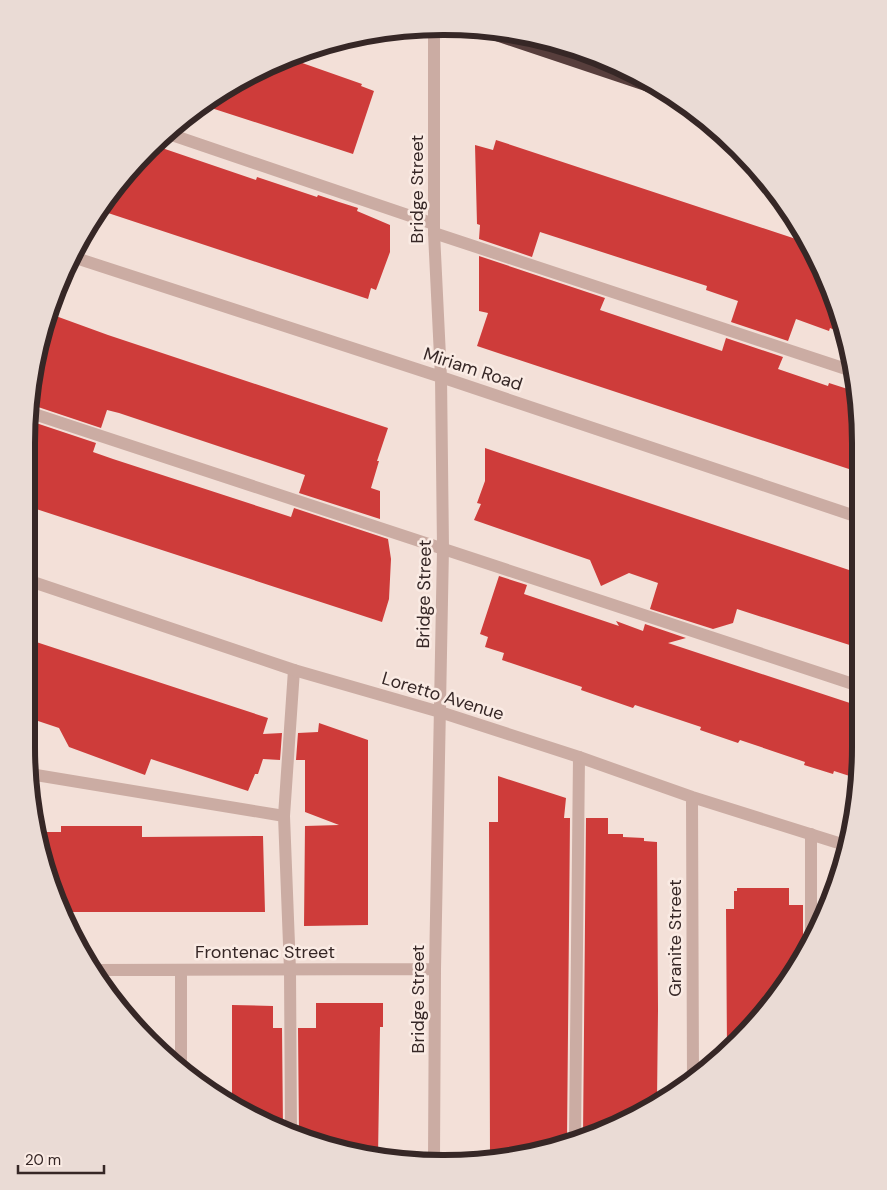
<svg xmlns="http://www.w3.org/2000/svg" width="887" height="1190" font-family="'DM Sans',sans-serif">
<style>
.building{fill:#ce3c3a}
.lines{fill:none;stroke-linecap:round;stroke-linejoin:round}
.lane{stroke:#cbaca3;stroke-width:12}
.street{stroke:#cbaca3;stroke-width:12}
.highway{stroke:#573e3c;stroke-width:15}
.labels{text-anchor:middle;stroke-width:5;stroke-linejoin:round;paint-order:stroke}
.street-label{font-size:18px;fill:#362726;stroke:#faebe4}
.rim{fill:none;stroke:#362726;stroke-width:6}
</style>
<rect width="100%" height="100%" fill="#f3e0d8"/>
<path class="building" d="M 288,58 L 362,84 L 361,86 L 374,91 L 353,154 L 202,105 L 259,69 Z
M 496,140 L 805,242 L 829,284 L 842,333 L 830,328 L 829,331 L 796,319 L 788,341 L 731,322 L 738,301 L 706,290 L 707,286 L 540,232 L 532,257 L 479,239 L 480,225 L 477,224 L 475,145 L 493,150 Z
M 162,148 L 256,180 L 257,177 L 317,197 L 318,195 L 339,202 L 358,208 L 357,211 L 390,225 L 390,252 L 376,290 L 371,288 L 368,299 L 99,210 L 153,151 L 160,153 Z
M 479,256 L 605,298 L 600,310 L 722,351 L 726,338 L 783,357 L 778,369 L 828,386 L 829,383 L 857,392 L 858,472 L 477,346 L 488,313 L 479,311 Z
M 53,315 L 108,335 L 388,428 L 377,461 L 379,461 L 371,488 L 380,491 L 380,519 L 299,493 L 305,475 L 119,413 L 107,410 L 101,428 L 29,404 L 40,336 L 44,328 L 49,329 Z
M 27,420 L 96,443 L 93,452 L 113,459 L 291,517 L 294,508 L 388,539 L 391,559 L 389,599 L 382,622 L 27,506 Z
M 485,448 L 858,573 L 859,648 L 737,609 L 733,623 L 713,629 L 650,609 L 658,583 L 629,573 L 601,586 L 590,560 L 474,520 L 481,504 L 477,503 L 485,481 Z
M 499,576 L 527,585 L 524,594 L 619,626 L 616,621 L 643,631 L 645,624 L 686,638 L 668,643 L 859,706 L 859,779 L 834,771 L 833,774 L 804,765 L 805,762 L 740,740 L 738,743 L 700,730 L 701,727 L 635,705 L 633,708 L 581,690 L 582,687 L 502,660 L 504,653 L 485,647 L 488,637 L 480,634 Z
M 27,639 L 268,718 L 263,734 L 282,733 L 280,760 L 263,759 L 258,774 L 255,774 L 248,791 L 151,759 L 145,775 L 69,747 L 59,728 L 26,717 Z
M 319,723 L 368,740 L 368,925 L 304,926 L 305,826 L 339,825 L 305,812 L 305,760 L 296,760 L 298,733 L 318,732 Z
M 498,776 L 566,798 L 564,818 L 570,818 L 567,1140 L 490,1158 L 489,822 L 498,822 Z
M 586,818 L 608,818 L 608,834 L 623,834 L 623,837 L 644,838 L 644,841 L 657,842 L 658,1010 L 657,1101 L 603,1132 L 583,1137 Z
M 61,826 L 142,826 L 142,837 L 263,836 L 265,912 L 64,912 L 41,855 L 38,832 L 61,832 Z
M 737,888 L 789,888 L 789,905 L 803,905 L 803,941 L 804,945 L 808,948 L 805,955 L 757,1021 L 727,1050 L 726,909 L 734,909 L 734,891 L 737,891 Z
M 316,1003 L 383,1003 L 383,1027 L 380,1027 L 378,1157 L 362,1156 L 299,1134 L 298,1028 L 316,1028 Z
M 232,1005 L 273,1006 L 273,1028 L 282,1028 L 283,1129 L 259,1121 L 232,1103 Z"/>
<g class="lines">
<path class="lane" d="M 169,134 L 434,224
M 434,233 L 852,371
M 28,412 L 859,686
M 30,774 L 284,816 L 294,670
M 284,816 L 290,970 L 291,1132
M 811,941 L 811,834
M 575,1139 L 579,757"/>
<path class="street" d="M 434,28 L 434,233 L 441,377 L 443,548 L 435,969 L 434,1160
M 76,258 L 441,377 L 858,517
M 27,580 L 294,670 L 440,712 L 579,757 L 692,797 L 848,846
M 692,797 L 693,1080
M 94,970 L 435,969
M 181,1069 L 181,970"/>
<path class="highway" d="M 483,29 L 662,89"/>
</g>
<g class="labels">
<g class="street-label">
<text transform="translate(417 189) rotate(-90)" y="6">Bridge Street</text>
<text transform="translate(473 369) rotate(18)" y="6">Miriam Road</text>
<text transform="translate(424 594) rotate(-89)" y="6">Bridge Street</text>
<text transform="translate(443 696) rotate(17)" y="6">Loretto Avenue</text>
<text transform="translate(675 938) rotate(-90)" y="6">Granite Street</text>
<text x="265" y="958">Frontenac Street</text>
<text transform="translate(418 999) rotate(-90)" y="6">Bridge Street</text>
</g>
</g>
<path d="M0 0H887V1190H0ZM443 35H444A408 408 0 0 1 852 443V747A408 408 0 0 1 444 1155H443A408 408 0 0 1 35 747V443A408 408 0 0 1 443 35Z" fill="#eadbd5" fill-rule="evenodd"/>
<path class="rim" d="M443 35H444A408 408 0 0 1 852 443V747A408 408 0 0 1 444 1155H443A408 408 0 0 1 35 747V443A408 408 0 0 1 443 35Z"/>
<path d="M18 1165v8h86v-8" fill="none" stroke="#362726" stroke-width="2.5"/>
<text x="25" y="1165" font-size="15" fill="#362726" stroke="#faebe4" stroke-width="4" paint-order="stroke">20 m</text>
</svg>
